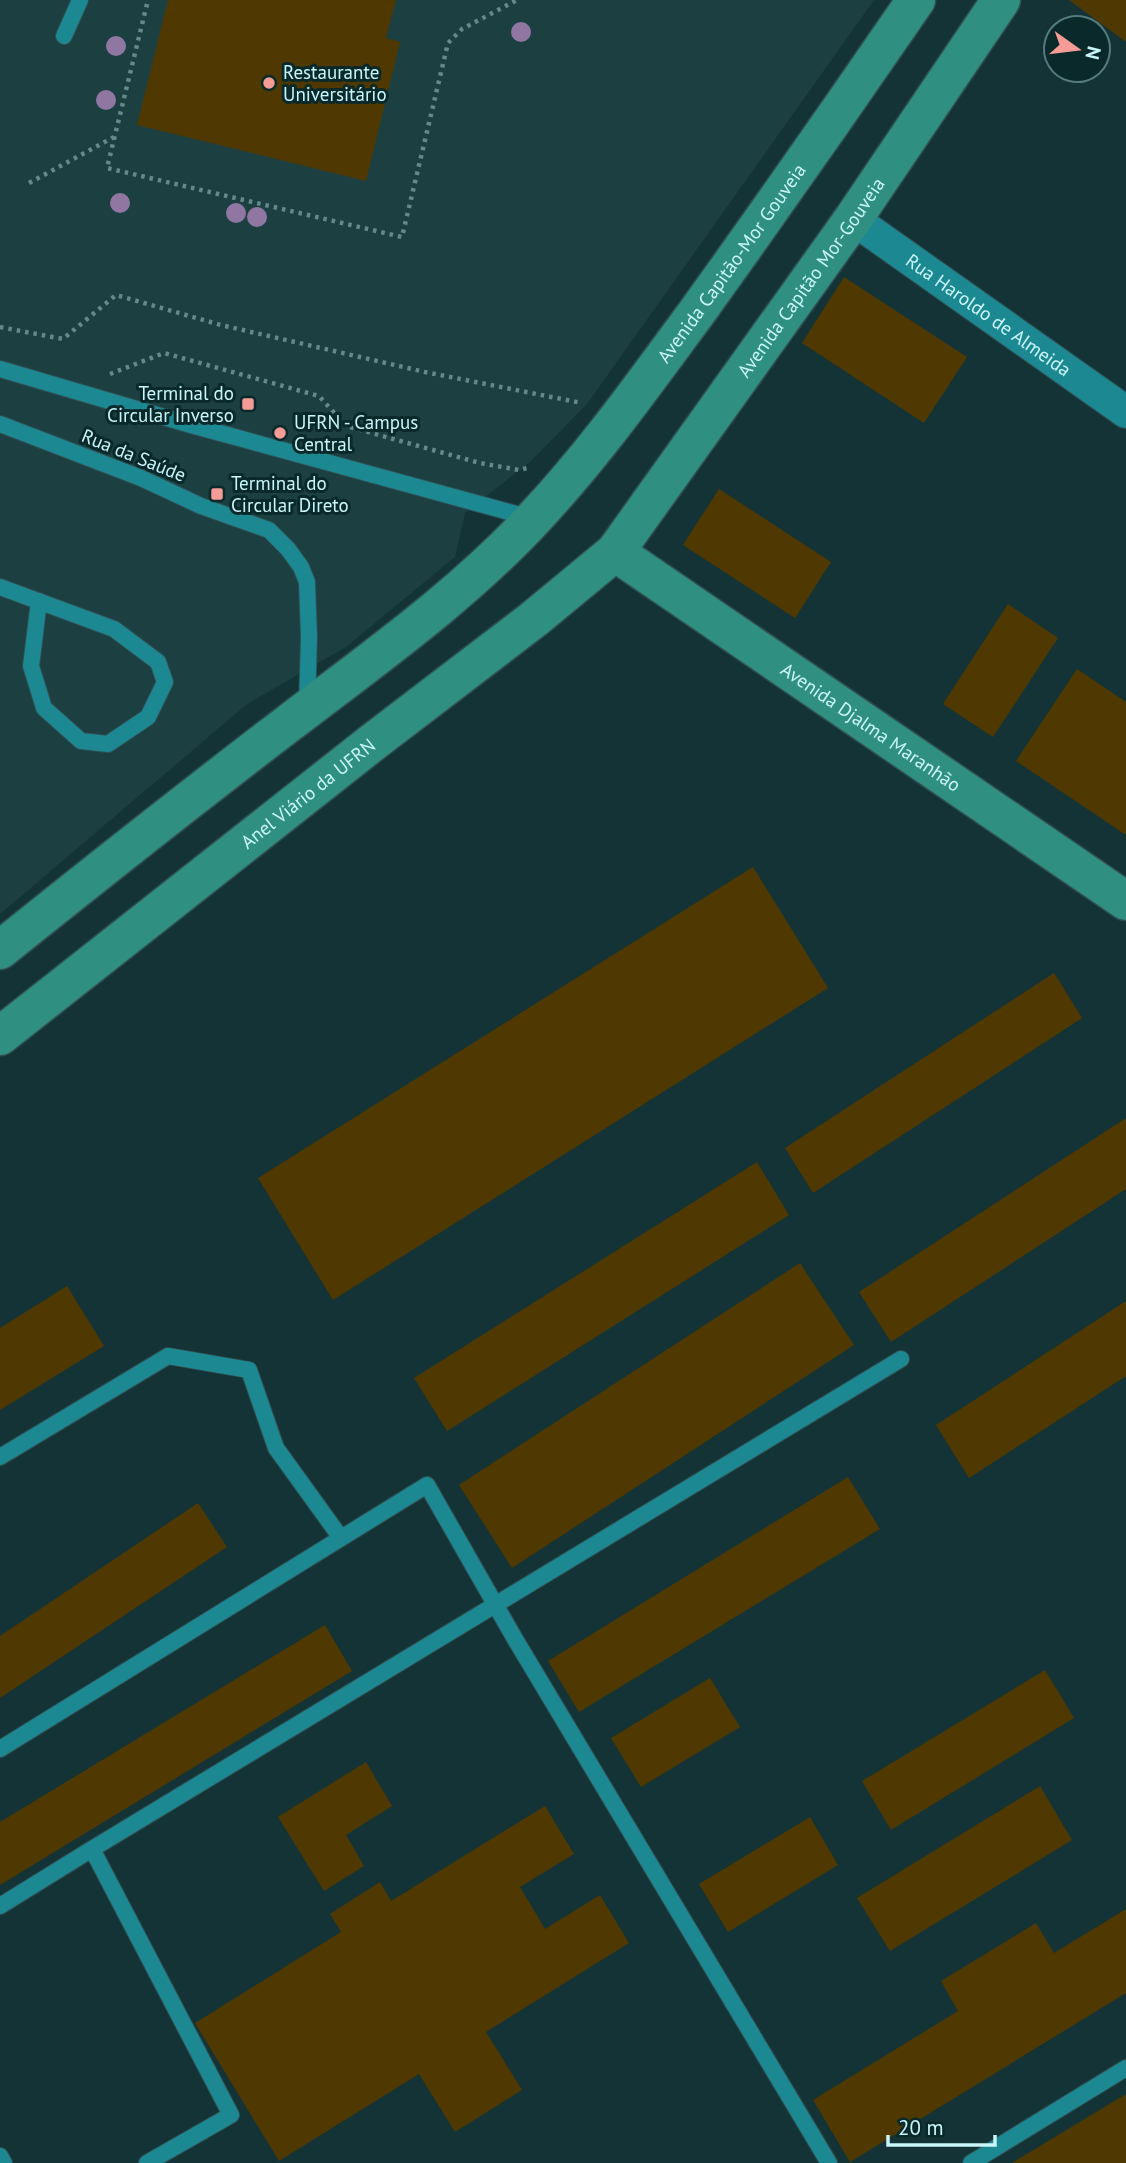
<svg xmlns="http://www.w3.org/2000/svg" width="1126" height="2163" font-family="'PT Sans',sans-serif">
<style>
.built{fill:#1c3f42}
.building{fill:#503900}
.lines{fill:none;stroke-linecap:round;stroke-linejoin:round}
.lane-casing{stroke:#304f52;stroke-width:18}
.street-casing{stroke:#304f52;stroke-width:34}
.secondary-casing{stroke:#304f52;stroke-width:41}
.path{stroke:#64898d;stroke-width:4.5;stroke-dasharray:3.5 5;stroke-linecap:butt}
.lane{stroke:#1c8891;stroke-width:16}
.street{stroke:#1c8891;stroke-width:32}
.secondary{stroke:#2f8f81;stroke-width:38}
.tree{fill:#8f77a2}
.poi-dot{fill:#f59c96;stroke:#09292b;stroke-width:2.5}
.labels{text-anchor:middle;stroke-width:6;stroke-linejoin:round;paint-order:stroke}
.poi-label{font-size:19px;fill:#c9f6fa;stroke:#09292b;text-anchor:start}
.street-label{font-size:19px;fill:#c9f6fa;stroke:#09292b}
</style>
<rect width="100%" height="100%" fill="#143336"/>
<path class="built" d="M 0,0 L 874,0 L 587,404 L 531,461 L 465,513 L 455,557 L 346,647 L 247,704 L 0,914 Z"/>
<path class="building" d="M 168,0 L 396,0 L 386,38 L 400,42 L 366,181 L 137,125 Z
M 1069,0 L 1126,0 L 1126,42 Z
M 844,277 L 967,357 L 924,423 L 802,343 Z
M 719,489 L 831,562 L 795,618 L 683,545 Z
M 1008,604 L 1058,638 L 993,737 L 943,704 Z
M 1077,669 L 1126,702 L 1126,835 L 1016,761 Z
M 753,867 L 828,988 L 333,1300 L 258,1178 Z
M 1054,973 L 1082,1018 L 813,1193 L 785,1148 Z
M 1126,1118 L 1126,1189 L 891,1342 L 859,1292 Z
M 757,1162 L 789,1215 L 447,1431 L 414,1378 Z
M 800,1263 L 854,1345 L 512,1568 L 459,1485 Z
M 67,1286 L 104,1346 L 0,1410 L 0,1328 Z
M 1126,1301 L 1126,1376 L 969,1478 L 936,1425 Z
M 848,1477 L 880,1529 L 579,1712 L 548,1661 Z
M 198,1503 L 227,1547 L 0,1698 L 0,1636 Z
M 325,1625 L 352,1671 L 0,1885 L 0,1822 Z
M 1045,1670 L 1074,1718 L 891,1830 L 862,1781 Z
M 710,1678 L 740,1727 L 641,1787 L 611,1738 Z
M 366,1762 L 392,1806 L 346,1835 L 364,1866 L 324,1891 L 278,1817 Z
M 1040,1786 L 1072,1840 L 890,1951 L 857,1898 Z
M 545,1806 L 574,1854 L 520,1887 L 545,1929 L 600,1895 L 629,1943 L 486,2032 L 522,2090 L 455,2132 L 419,2074 L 279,2161 L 195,2023 L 341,1932 L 330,1914 L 380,1882 L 391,1901 Z
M 810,1817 L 838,1865 L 728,1932 L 699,1884 Z
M 1126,1909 L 1126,1993 L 850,2162 L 813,2100 L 958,2011 L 941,1981 L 1036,1923 L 1054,1953 Z
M 1126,2094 L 1126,2163 L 1012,2163 Z"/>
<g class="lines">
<defs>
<path id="lane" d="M 64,36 L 80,0
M 0,369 L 191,425 L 531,518
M 0,424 L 141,478 L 201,506 L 269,530 L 288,549 L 301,567 L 307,582 L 309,637 L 307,706
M 0,587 L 114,629 L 158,662 L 165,682 L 148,717 L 108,744 L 81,741 L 44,708 L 31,666 L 39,601
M 0,1457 L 168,1356 L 249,1370 L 276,1448 L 341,1538
M 0,1749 L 427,1485 L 515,1639 L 829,2163
M 92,1849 L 901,1359
M 0,1906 L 92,1849 L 231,2115 L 147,2163
M 0,2156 L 4,2163
M 971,2163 L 1126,2068"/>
<g id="street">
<path id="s1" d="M 853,219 L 1126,412"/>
</g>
<g id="secondary">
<path id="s2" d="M 615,552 L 1126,901"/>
<path id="s3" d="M 0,950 C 96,873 192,797 289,723 C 374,658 463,595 535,517 C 595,453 645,382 697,312 C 771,209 844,105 916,0"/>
<path id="s4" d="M 0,1036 L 373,742 L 534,619 L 615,552 L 853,219 L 1001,0"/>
</g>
</defs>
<use href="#lane" class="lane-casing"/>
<use href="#street" class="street-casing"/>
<use href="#secondary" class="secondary-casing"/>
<path class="path" d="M 147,4 L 107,168 L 402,237 L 448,43 L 462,29 L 517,0
M 29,183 L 114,137
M 0,327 L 63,339 L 116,295 L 221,325 L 425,372 L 582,403
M 110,374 L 164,353 L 319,396 L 346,426 L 480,463 L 519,470 L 527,468"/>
<use href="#lane" class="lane"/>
<use href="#street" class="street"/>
<use href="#secondary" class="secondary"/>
</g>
<g class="tree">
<circle cx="521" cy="32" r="10"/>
<circle cx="116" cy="46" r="10"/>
<circle cx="106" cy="100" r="10"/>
<circle cx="120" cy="203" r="10"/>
<circle cx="236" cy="213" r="10"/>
<circle cx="257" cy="217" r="10"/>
</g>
<g class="poi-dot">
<circle cx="269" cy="83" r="7"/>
<rect x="241" y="397" width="14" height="14" rx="3.5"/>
<circle cx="280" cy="433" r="7"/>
<rect x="210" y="487" width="14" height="14" rx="3.5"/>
</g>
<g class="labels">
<g class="poi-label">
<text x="283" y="79">Restaurante<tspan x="283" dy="22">Universitário</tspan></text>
<text x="234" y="400" text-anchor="end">Terminal do<tspan x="234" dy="22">Circular Inverso</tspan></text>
<text x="294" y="429">UFRN - Campus<tspan x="294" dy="22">Central</tspan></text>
<text x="231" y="490">Terminal do<tspan x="231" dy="22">Circular Direto</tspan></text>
</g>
<g class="street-label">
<text dy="7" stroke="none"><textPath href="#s3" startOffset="1010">Avenida Capitão-Mor Gouveia</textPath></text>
<text dy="7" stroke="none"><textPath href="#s4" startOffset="1120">Avenida Capitão Mor-Gouveia</textPath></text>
<text dy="7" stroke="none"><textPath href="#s1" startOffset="166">Rua Haroldo de Almeida</textPath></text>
<text transform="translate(134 455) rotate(22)" y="7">Rua da Saúde</text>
<text dy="7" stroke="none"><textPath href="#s2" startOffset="310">Avenida Djalma Maranhão</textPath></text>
<text dy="7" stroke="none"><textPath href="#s4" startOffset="392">Anel Viário da UFRN</textPath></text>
</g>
</g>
<g transform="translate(1077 49) rotate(104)"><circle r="33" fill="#09292b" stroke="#567b7e" stroke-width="2"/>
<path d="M0-5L12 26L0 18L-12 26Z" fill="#f59c96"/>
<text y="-10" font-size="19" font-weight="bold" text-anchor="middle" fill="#c9f6fa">N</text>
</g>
<path d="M888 2135v10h107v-10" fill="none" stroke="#c9f6fa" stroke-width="3.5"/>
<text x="898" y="2135" font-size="21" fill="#c9f6fa" stroke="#09292b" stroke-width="5" paint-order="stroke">20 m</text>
</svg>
